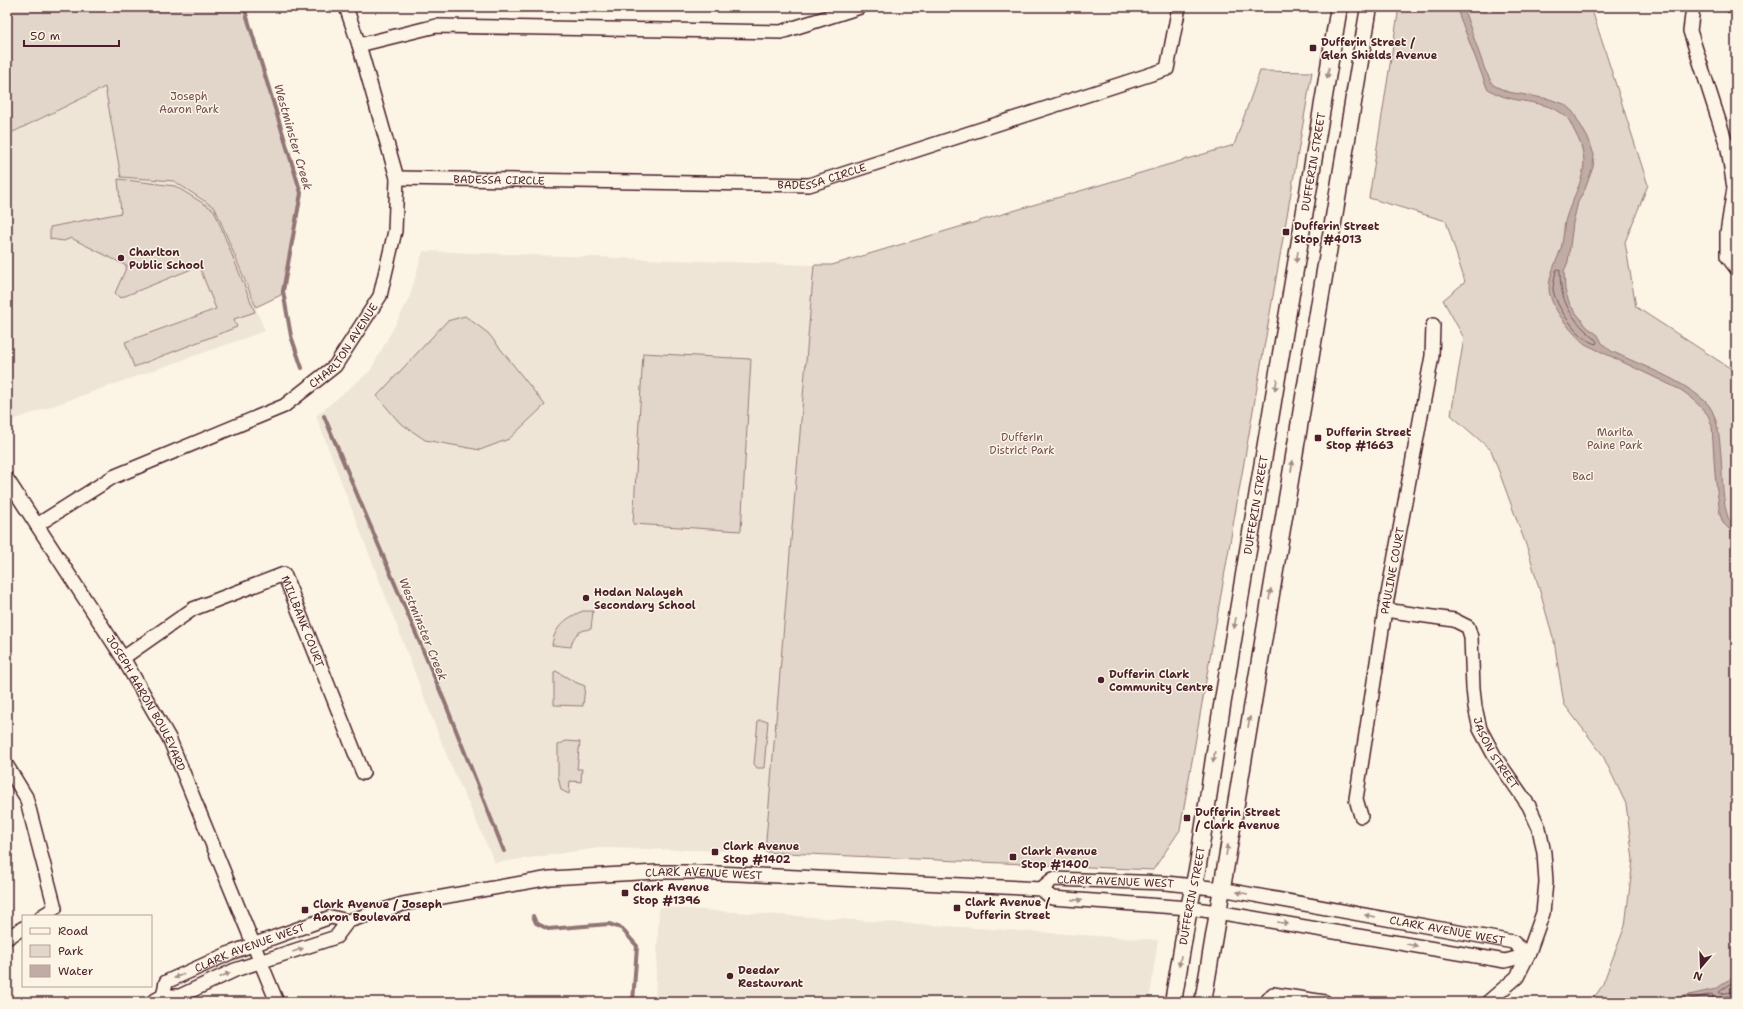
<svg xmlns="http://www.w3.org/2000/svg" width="1743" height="1009" font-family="'Shantell Sans',sans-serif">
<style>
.built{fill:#eee5d7}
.green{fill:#e2d5ca;stroke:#967a7a}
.water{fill:#c0aca5;stroke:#917474}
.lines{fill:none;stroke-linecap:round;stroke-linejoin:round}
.shore{stroke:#79575c;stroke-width:1}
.stream{stroke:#917474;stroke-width:4}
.minor-casing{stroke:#4a1f2b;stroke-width:16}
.major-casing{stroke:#4a1f2b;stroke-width:19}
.minor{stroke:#fcf5e5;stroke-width:13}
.major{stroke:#fcf5e5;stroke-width:16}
.oneway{fill:#a38a88}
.poi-dot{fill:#4a1f2b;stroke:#fcf5e5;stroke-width:1.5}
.labels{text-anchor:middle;stroke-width:3;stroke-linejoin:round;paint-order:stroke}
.poi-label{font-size:11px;font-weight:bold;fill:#4a1f2b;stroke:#fcf5e5;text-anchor:start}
.park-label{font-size:11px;fill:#704c53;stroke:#fcf5e5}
.street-label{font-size:11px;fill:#4a1f2b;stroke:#fcf5e5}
.water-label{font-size:12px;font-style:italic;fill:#6d4950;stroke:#fcf5e5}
</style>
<rect width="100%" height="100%" fill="#fcf5e5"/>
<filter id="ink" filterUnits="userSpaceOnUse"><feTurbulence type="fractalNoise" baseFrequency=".025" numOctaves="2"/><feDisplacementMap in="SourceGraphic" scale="8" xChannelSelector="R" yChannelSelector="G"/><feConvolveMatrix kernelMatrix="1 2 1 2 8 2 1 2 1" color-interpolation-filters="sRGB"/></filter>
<g filter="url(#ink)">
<path class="built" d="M 105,87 L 121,177 L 174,181 L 215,208 L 265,331 L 7,422 L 7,135 Z
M 423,251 L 814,265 L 765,852 L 599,848 L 495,863 L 446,754 L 316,416 L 370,371 L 409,299 Z
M 659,907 L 1158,940 L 1149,1002 L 655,1002 Z"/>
<path class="green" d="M 7,7 L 243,7 L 302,196 L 281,295 L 256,307 L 215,208 L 174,181 L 121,177 L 105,87 L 7,135 Z
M 1399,7 L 1591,7 L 1648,185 L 1625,242 L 1636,307 L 1736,372 L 1736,1002 L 1591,1002 L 1602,986 L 1625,926 L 1633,860 L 1626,804 L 1602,754 L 1564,704 L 1554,641 L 1529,553 L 1491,450 L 1451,415 L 1464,338 L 1443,300 L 1465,282 L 1446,221 L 1369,198 Z
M 1260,71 L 1312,72 L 1180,830 L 1153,870 L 765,852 L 814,265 L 832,265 L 1234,145 Z
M 118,179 L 175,186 L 214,210 L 255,312 L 234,319 L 237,327 L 134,367 L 125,342 L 216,309 L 199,266 L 120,298 L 115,293 L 127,266 L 71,238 L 64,241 L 50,239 L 50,227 L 121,213 Z
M 465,316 L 488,333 L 545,405 L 509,439 L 480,450 L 425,440 L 399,422 L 377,396 L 447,321 Z
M 643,353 L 751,359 L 741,531 L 633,524 Z
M 583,611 L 593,611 L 591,629 C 579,630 573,635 571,647 L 552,645 C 554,627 567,617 583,611 Z
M 556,671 L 575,682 L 585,686 L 583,706 L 554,705 L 554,672 Z
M 758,720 L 768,721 L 764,768 L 757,768 L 754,764 Z
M 566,741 L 580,742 L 577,769 L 582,769 L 581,782 L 570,781 L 569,794 L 561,790 L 558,776 L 558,745 Z"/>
<path class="water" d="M 1456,7 L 1463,7 L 1485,70 L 1493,85 L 1508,92 L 1549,99 L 1564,104 L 1573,112 L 1589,140 L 1594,155 L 1593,167 L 1585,189 L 1578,202 L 1573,223 L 1568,262 L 1564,271 L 1565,290 L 1570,305 L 1587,327 L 1598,335 L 1602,343 L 1611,351 C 1642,366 1679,378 1705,401 C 1728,422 1717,488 1728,517 C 1729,521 1733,524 1736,526 L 1736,536 L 1723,523 L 1720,514 L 1715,474 L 1712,426 L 1708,415 L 1692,398 L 1681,390 L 1585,344 C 1571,332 1550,307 1549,289 C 1549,273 1557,262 1561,248 C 1564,238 1563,226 1567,215 C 1578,183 1594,167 1575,132 C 1572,127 1570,120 1566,117 C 1546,97 1510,106 1487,88 Z
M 1736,975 L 1736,994 L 1707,1002 L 1671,1002 L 1676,998 L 1716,989 Z"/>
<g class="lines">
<path class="shore" d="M 1558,269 L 1560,270 C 1560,295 1566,311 1584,329 C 1588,334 1594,336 1597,342 L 1596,344 C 1579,340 1555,306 1553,289 C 1553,284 1555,276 1556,271 Z
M 1736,980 L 1719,992 L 1721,994 L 1736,991
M 1678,1002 L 1712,994 L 1713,996 L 1711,1002"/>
<path class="stream" d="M 244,7 L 301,193 L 283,291 L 291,336 L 302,368
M 324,416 L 444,700 L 504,851
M 533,916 L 536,923 L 548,929 L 609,924 L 621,928 L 637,946 L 633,1002"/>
<defs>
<g id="minor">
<path d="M 1693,7 L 1690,31 L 1728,149 L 1734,188 L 1727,233 L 1727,256 L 1736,268"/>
<path d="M 1733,7 L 1736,8"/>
<path d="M 359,45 L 436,26 L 781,32 L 860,7"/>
<path id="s1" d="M 397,178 L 809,185 L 1167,69 L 1179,7"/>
<path id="s2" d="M 7,479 L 123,658 L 169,738 L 277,1002"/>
<path id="s3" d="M 37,525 L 113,477 L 284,406 L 335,366 L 380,296 L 395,231 L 397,178 L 359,45 L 346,7"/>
<path id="s4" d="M 1385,610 L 1454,620 L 1468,627 L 1471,637 L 1473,688 L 1475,707 L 1480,729 L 1495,757 L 1529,806 L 1539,828 L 1544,853 L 1546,882 L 1543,913 L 1528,955 L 1517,977 L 1488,1002"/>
<path id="s5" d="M 123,658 L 193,609 L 284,574 L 363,773"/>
<path d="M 7,766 L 26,797 L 55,908 L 42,916"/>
<path id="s6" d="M 1361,816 L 1356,799 L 1385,610 L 1432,356 L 1433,325"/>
<path id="s7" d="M 1041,889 L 1053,879 L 1166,883 L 1221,889 L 1513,942 L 1528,955"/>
<path d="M 7,938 L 23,928"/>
<path id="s8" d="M 163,996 L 166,982 L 230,953 L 331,917 L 348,921 L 403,904 L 550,878 L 657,872 L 696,872 L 1041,889 L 1052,898 L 1189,908 L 1217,912 L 1505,961 L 1528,955"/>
<path d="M 152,1002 L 163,996 L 180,996 L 235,970 L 336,937 L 348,921"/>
<path d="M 1266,1002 L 1273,994 L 1325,1002"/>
</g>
<g id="major">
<path id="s9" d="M 1173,1002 L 1189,908 L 1198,865 L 1220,718 L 1339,7"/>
<path d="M 1203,1002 L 1369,7"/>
</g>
</defs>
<use href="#minor" class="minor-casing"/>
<use href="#major" class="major-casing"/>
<use href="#minor" class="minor"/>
<use href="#major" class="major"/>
</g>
<defs><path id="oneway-solid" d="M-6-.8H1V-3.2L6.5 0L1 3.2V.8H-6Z"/></defs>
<g class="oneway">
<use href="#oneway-solid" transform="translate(1328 73) rotate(100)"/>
<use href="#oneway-solid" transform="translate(1297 257) rotate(100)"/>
<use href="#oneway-solid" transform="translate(1276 385) rotate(100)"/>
<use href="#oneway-solid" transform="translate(1292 466) rotate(-80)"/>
<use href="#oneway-solid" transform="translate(1270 594) rotate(-80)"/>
<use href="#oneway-solid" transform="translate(1235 623) rotate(100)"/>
<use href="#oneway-solid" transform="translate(1249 722) rotate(-80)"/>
<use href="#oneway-solid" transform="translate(1214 757) rotate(98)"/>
<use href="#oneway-solid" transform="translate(1227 850) rotate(-80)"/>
<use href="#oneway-solid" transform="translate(1242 893) rotate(-170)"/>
<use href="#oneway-solid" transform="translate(1077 900) rotate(4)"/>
<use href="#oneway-solid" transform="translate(1370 916) rotate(-170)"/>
<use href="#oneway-solid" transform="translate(1283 923) rotate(10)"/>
<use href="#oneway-solid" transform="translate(1412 945) rotate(10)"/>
<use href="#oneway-solid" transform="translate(298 950) rotate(-19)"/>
<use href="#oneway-solid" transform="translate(1180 961) rotate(100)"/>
<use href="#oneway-solid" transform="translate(225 975) rotate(-25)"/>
<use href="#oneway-solid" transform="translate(179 976) rotate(155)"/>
</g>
</g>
<g class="poi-dot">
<rect x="1309" y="44" width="8" height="8" rx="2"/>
<rect x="1282" y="228" width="8" height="8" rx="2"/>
<circle cx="121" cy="258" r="4"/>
<rect x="1314" y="434" width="8" height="8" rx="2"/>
<circle cx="586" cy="598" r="4"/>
<circle cx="1101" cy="680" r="4"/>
<rect x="1183" y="814" width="8" height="8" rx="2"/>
<rect x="711" y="848" width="8" height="8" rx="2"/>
<rect x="1009" y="853" width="8" height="8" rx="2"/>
<rect x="621" y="889" width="8" height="8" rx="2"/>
<rect x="953" y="904" width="8" height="8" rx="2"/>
<rect x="301" y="906" width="8" height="8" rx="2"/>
<circle cx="730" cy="976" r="4"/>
</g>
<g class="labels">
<g class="poi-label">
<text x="1321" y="46">Dufferin Street /<tspan x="1321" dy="13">Glen Shields Avenue</tspan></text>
<text x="1294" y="230">Dufferin Street<tspan x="1294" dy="13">Stop #4013</tspan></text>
<text x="129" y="256">Charlton<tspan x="129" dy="13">Public School</tspan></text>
<text x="1326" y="436">Dufferin Street<tspan x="1326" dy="13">Stop #1663</tspan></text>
<text x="594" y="596">Hodan Nalayeh<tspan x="594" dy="13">Secondary School</tspan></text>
<text x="1109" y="678">Dufferin Clark<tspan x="1109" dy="13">Community Centre</tspan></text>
<text x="1195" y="816">Dufferin Street<tspan x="1195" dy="13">/ Clark Avenue</tspan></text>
<text x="723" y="850">Clark Avenue<tspan x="723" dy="13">Stop #1402</tspan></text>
<text x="1021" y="855">Clark Avenue<tspan x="1021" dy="13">Stop #1400</tspan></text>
<text x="633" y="891">Clark Avenue<tspan x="633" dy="13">Stop #1396</tspan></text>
<text x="965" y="906">Clark Avenue /<tspan x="965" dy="13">Dufferin Street</tspan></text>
<text x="313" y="908">Clark Avenue / Joseph<tspan x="313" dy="13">Aaron Boulevard</tspan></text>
<text x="738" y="974">Deedar<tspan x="738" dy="13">Restaurant</tspan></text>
</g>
<g class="park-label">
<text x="189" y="100">Joseph<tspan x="189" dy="13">Aaron Park</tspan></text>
<text x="1615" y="436">Marita<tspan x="1615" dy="13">Paine Park</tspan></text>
<text x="1022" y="441">Dufferin<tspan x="1022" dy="13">District Park</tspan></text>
<text x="1583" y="480">Baci</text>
</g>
<g class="street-label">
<text dy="4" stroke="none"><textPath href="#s9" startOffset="852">DUFFERIN STREET</textPath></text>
<text dy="4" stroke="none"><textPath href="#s1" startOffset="426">BADESSA CIRCLE</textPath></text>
<text dy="4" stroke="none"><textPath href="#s1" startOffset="102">BADESSA CIRCLE</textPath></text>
<text dy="4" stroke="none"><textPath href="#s3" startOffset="361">CHARLTON AVENUE</textPath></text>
<text dy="4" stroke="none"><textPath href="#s9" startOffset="504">DUFFERIN STREET</textPath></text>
<text dy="4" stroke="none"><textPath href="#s6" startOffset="249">PAULINE COURT</textPath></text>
<text dy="4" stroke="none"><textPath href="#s5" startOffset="234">MILLBANK COURT</textPath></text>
<text dy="4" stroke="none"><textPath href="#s2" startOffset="264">JOSEPH AARON BOULEVARD</textPath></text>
<text dy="4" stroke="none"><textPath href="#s4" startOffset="217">JASON STREET</textPath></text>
<text dy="4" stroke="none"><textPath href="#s8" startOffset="570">CLARK AVENUE WEST</textPath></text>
<text dy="4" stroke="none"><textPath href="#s7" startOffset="78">CLARK AVENUE WEST</textPath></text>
<text dy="4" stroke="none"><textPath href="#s9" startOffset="108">DUFFERIN STREET</textPath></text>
<text dy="4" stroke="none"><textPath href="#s7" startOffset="414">CLARK AVENUE WEST</textPath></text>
<text dy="4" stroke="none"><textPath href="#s8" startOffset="105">CLARK AVENUE WEST</textPath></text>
</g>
<g class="water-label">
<text transform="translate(293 137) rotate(74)" y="4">Westminster Creek</text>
<text transform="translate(423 629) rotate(68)" y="4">Westminster Creek</text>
</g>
</g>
<rect width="1743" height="1009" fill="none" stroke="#fcf5e5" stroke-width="24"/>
<rect x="12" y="12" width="1719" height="985" fill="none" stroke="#4a1f2b" stroke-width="1.5" filter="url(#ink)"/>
<rect x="22" y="915" width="130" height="72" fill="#fcf5e5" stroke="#b59f9b"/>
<rect x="30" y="928" width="20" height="6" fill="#fcf5e5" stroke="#b59f9b"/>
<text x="58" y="935" font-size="12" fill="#4a1f2b">Road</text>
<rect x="30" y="945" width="20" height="12" fill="#e2d5ca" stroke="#b59f9b"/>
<text x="58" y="955" font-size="12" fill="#4a1f2b">Park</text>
<rect x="30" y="965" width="20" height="12" fill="#c0aca5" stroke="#b59f9b"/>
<text x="58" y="975" font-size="12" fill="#4a1f2b">Water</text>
<g transform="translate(1701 967) rotate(199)" stroke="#fcf5e5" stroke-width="3" paint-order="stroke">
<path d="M0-3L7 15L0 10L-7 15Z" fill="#4a1f2b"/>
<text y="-6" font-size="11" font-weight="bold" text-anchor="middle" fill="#4a1f2b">N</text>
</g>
<path d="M24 40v6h95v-6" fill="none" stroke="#4a1f2b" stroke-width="2"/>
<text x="30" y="40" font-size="12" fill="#4a1f2b" stroke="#fcf5e5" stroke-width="3" paint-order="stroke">50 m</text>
</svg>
